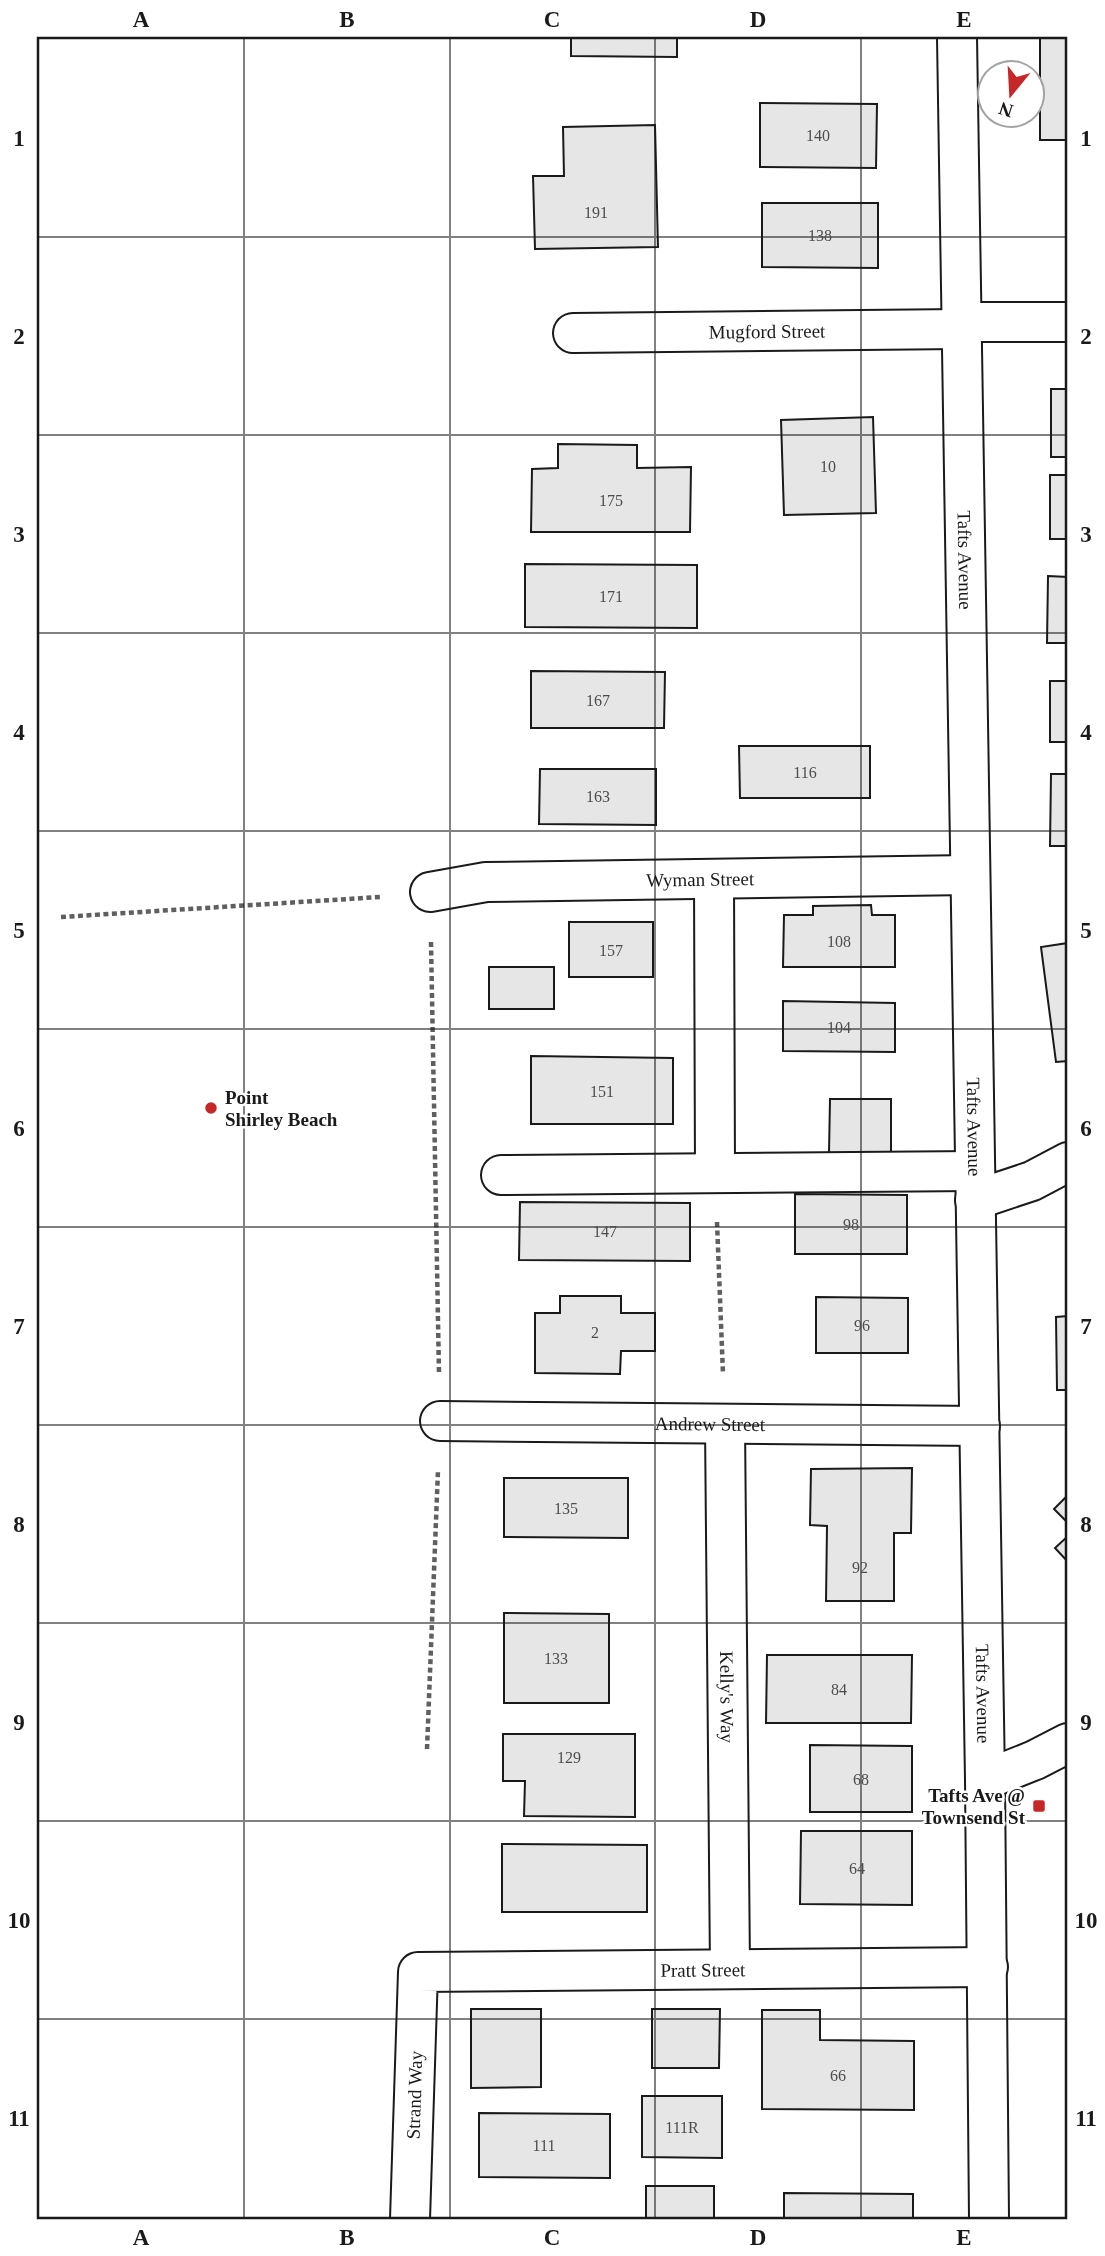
<svg xmlns="http://www.w3.org/2000/svg" width="1105" height="2256" font-family="Georgia,serif">
<style>
.building{fill:#e6e6e6;stroke:#1a1a1a;stroke-width:2}
.lines{fill:none;stroke-linecap:round;stroke-linejoin:round}
.minor-casing{stroke:#1a1a1a;stroke-width:42}
.major-casing{stroke:#1a1a1a;stroke-width:42}
.path{stroke:#5f5f5f;stroke-width:4.5;stroke-dasharray:5 3.5;stroke-linecap:butt}
.minor{stroke:#fff;stroke-width:38}
.major{stroke:#fff;stroke-width:38}
.grid{fill:none;stroke:#1a1a1a;stroke-width:2;stroke-opacity:0.55}
.poi-dot{fill:#c62828;stroke:#fff;stroke-width:2.5}
.labels{text-anchor:middle;stroke-width:5;stroke-linejoin:round;paint-order:stroke}
.number-label{font-size:16px;fill:#4d4d4d}
.street-label{font-size:19px;fill:#1a1a1a;stroke:#fff}
.poi-label{font-size:19px;font-weight:bold;fill:#1a1a1a;stroke:#fff;text-anchor:start}
.neatline{fill:none;stroke:#1a1a1a;stroke-width:2.5}
.grid-label{font-size:23px;text-anchor:middle;font-weight:bold;fill:#1a1a1a}
</style>
<rect width="100%" height="100%" fill="#fff"/>
<path class="building" d="M 571,37 L 677,37 L 677,57 L 571,56 Z
M 1040,37 L 1068,37 L 1068,140 L 1040,140 Z
M 760,103 L 877,104 L 876,168 L 760,167 Z
M 655,125 L 658,247 L 535,249 L 533,176 L 564,176 L 563,127 Z
M 762,203 L 878,203 L 878,268 L 762,267 Z
M 1051,389 L 1068,389 L 1068,457 L 1051,457 Z
M 873,417 L 876,513 L 784,515 L 781,420 Z
M 558,444 L 637,445 L 637,468 L 691,467 L 690,532 L 531,532 L 532,469 L 558,468 Z
M 1050,475 L 1068,475 L 1068,539 L 1050,539 Z
M 525,564 L 697,565 L 697,628 L 525,627 Z
M 1048,576 L 1068,577 L 1068,643 L 1047,643 Z
M 531,671 L 665,672 L 664,728 L 531,728 Z
M 1050,681 L 1068,681 L 1068,742 L 1050,742 Z
M 739,746 L 870,746 L 870,798 L 740,798 Z
M 540,769 L 656,769 L 656,825 L 539,824 Z
M 1051,774 L 1068,774 L 1068,846 L 1050,846 Z
M 871,905 L 872,915 L 895,915 L 895,967 L 783,967 L 784,915 L 813,915 L 813,906 Z
M 569,922 L 653,922 L 653,977 L 569,977 Z
M 1068,943 L 1068,1061 L 1056,1062 L 1041,947 Z
M 489,967 L 554,967 L 554,1009 L 489,1009 Z
M 783,1001 L 895,1003 L 895,1052 L 783,1051 Z
M 531,1056 L 673,1058 L 673,1124 L 531,1124 Z
M 830,1099 L 891,1099 L 891,1153 L 829,1153 Z
M 795,1194 L 907,1195 L 907,1254 L 795,1254 Z
M 520,1202 L 690,1203 L 690,1261 L 519,1260 Z
M 560,1296 L 621,1296 L 621,1313 L 655,1313 L 655,1351 L 621,1351 L 620,1374 L 535,1373 L 535,1313 L 560,1313 Z
M 816,1297 L 908,1298 L 908,1353 L 816,1353 Z
M 1068,1316 L 1068,1390 L 1057,1390 L 1056,1317 Z
M 912,1468 L 911,1533 L 894,1533 L 894,1601 L 826,1601 L 827,1526 L 810,1525 L 811,1469 Z
M 504,1478 L 628,1478 L 628,1538 L 504,1537 Z
M 1068,1495 L 1068,1523 L 1054,1509 Z
M 1068,1536 L 1068,1562 L 1055,1548 Z
M 504,1613 L 609,1614 L 609,1703 L 504,1703 Z
M 767,1655 L 912,1655 L 911,1723 L 766,1723 Z
M 503,1734 L 635,1734 L 635,1817 L 524,1816 L 525,1781 L 503,1781 Z
M 810,1745 L 912,1746 L 912,1812 L 810,1812 Z
M 801,1831 L 912,1831 L 912,1905 L 800,1904 Z
M 502,1844 L 647,1845 L 647,1912 L 502,1912 Z
M 471,2009 L 541,2009 L 541,2087 L 471,2088 Z
M 652,2009 L 720,2009 L 719,2068 L 652,2068 Z
M 762,2010 L 820,2010 L 820,2040 L 914,2041 L 914,2110 L 762,2109 Z
M 642,2096 L 722,2096 L 722,2158 L 642,2157 Z
M 479,2113 L 610,2114 L 610,2178 L 479,2177 Z
M 646,2186 L 714,2186 L 714,2219 L 646,2219 Z
M 784,2193 L 913,2194 L 913,2219 L 784,2219 Z"/>
<g class="lines">
<defs>
<g id="minor">
<path d="M 961,322 L 1068,322"/>
<path id="s1" d="M 573,333 L 961,329"/>
<path d="M 714,879 L 715,1173"/>
<path id="s2" d="M 430,892 L 486,882 L 970,875"/>
<path d="M 501,1175 L 975,1171"/>
<path d="M 975,1200 L 1032,1181 L 1068,1162"/>
<path id="s3" d="M 440,1421 L 980,1426"/>
<path id="s4" d="M 725,1424 L 730,1969"/>
<path d="M 985,1780 L 1035,1760 L 1068,1743"/>
<path id="s5" d="M 410,2219 L 418,1972 L 988,1967"/>
</g>
<g id="major">
<path id="s6" d="M 957,37 L 985,1780 L 989,2219"/>
</g>
</defs>
<use href="#minor" class="minor-casing"/>
<use href="#major" class="major-casing"/>
<path class="path" d="M 61,917 L 380,897
M 431,942 L 439,1374
M 717,1222 L 723,1374
M 427,1749 L 438,1470"/>
<use href="#minor" class="minor"/>
<use href="#major" class="major"/>
</g>
<path class="grid" d="M 244,37 L 244,2219M 450,37 L 450,2219M 655,37 L 655,2219M 861,37 L 861,2219M 37,237 L 1068,237M 37,435 L 1068,435M 37,633 L 1068,633M 37,831 L 1068,831M 37,1029 L 1068,1029M 37,1227 L 1068,1227M 37,1425 L 1068,1425M 37,1623 L 1068,1623M 37,1821 L 1068,1821M 37,2019 L 1068,2019"/>
<g class="poi-dot">
<circle cx="211" cy="1108" r="7"/>
<rect x="1032" y="1799" width="14" height="14" rx="3.5"/>
</g>
<g class="labels">
<g class="number-label">
<text x="818" y="141">140</text>
<text x="596" y="218">191</text>
<text x="820" y="241">138</text>
<text x="828" y="472">10</text>
<text x="611" y="506">175</text>
<text x="611" y="602">171</text>
<text x="598" y="706">167</text>
<text x="805" y="778">116</text>
<text x="598" y="802">163</text>
<text x="839" y="947">108</text>
<text x="611" y="956">157</text>
<text x="839" y="1033">104</text>
<text x="602" y="1097">151</text>
<text x="851" y="1230">98</text>
<text x="605" y="1237">147</text>
<text x="862" y="1331">96</text>
<text x="595" y="1338">2</text>
<text x="566" y="1514">135</text>
<text x="860" y="1573">92</text>
<text x="556" y="1664">133</text>
<text x="839" y="1695">84</text>
<text x="569" y="1763">129</text>
<text x="861" y="1785">68</text>
<text x="857" y="1874">64</text>
<text x="838" y="2081">66</text>
<text x="682" y="2133">111R</text>
<text x="544" y="2151">111</text>
</g>
<g class="street-label">
<text dy="7" stroke="none"><textPath href="#s1" startOffset="194">Mugford Street</textPath></text>
<text dy="7" stroke="none"><textPath href="#s6" startOffset="523">Tafts Avenue</textPath></text>
<text dy="7" stroke="none"><textPath href="#s2" startOffset="271">Wyman Street</textPath></text>
<text dy="7" stroke="none"><textPath href="#s6" startOffset="1090">Tafts Avenue</textPath></text>
<text dy="7" stroke="none"><textPath href="#s3" startOffset="270">Andrew Street</textPath></text>
<text dy="7" stroke="none"><textPath href="#s6" startOffset="1657">Tafts Avenue</textPath></text>
<text dy="7" stroke="none"><textPath href="#s4" startOffset="273">Kelly's Way</textPath></text>
<text dy="7" stroke="none"><textPath href="#s5" startOffset="532">Pratt Street</textPath></text>
<text dy="7" stroke="none"><textPath href="#s5" startOffset="124">Strand Way</textPath></text>
</g>
<g class="poi-label">
<text x="225" y="1104">Point<tspan x="225" dy="22">Shirley Beach</tspan></text>
<text x="1025" y="1802" text-anchor="end">Tafts Ave @<tspan x="1025" dy="22">Townsend St</tspan></text>
</g>
</g>
<rect width="1105" height="2256" fill="none" stroke="#ffffff" stroke-width="77"/>
<g transform="translate(1011 94) rotate(198)"><circle r="33" fill="#ffffff" stroke="#a3a3a3" stroke-width="2"/>
<path d="M0-5L12 26L0 18L-12 26Z" fill="#c62828"/>
<text y="-10" font-size="19" font-weight="bold" text-anchor="middle" fill="#1a1a1a">N</text>
</g>
<rect x="38" y="38" width="1028" height="2180" class="neatline"/>
<g class="grid-label">
<text x="141" y="27">A</text>
<text x="347" y="27">B</text>
<text x="552" y="27">C</text>
<text x="758" y="27">D</text>
<text x="964" y="27">E</text>
<text x="19" y="146">1</text>
<text x="1086" y="146">1</text>
<text x="19" y="344">2</text>
<text x="1086" y="344">2</text>
<text x="19" y="542">3</text>
<text x="1086" y="542">3</text>
<text x="19" y="740">4</text>
<text x="1086" y="740">4</text>
<text x="19" y="938">5</text>
<text x="1086" y="938">5</text>
<text x="19" y="1136">6</text>
<text x="1086" y="1136">6</text>
<text x="19" y="1334">7</text>
<text x="1086" y="1334">7</text>
<text x="19" y="1532">8</text>
<text x="1086" y="1532">8</text>
<text x="19" y="1730">9</text>
<text x="1086" y="1730">9</text>
<text x="19" y="1928">10</text>
<text x="1086" y="1928">10</text>
<text x="19" y="2126">11</text>
<text x="1086" y="2126">11</text>
<text x="141" y="2245">A</text>
<text x="347" y="2245">B</text>
<text x="552" y="2245">C</text>
<text x="758" y="2245">D</text>
<text x="964" y="2245">E</text>
</g>
</svg>
